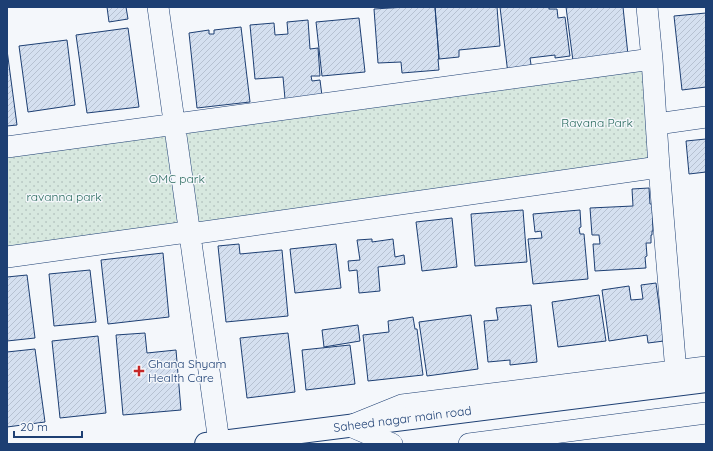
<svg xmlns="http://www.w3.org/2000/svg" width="713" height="451" font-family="Quicksand,sans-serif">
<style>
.grass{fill:url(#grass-dots);stroke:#687fa3}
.building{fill:url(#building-hatch);stroke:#1d3f73}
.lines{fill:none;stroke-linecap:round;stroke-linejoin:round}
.minor-casing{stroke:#1d3f73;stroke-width:22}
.tertiary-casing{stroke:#1d3f73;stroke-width:24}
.minor{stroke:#f4f7fb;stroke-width:21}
.tertiary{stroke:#f4f7fb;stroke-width:22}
.poi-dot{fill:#c62828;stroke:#f4f7fb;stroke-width:1.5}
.labels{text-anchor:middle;stroke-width:3;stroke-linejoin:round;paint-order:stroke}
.park-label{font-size:12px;fill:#2c6c60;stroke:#f4f7fb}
.poi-label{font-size:12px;fill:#1d3f73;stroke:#f4f7fb;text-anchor:start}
.street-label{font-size:12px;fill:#1d3f73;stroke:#f4f7fb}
</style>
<defs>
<pattern id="grass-dots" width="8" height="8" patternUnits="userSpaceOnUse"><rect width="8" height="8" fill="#d7e8df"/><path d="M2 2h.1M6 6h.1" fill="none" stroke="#b8c8c3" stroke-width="1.8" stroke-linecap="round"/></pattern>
<pattern id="building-hatch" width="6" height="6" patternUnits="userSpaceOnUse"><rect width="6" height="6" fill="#d5e0f0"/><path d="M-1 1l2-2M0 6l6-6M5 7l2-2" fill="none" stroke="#b6c1d1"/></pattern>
</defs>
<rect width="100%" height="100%" fill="#f4f7fb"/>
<path class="grass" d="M 652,59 L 659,158 L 7,262 L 7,147 Z"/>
<path class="building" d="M 107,7 L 126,7 L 128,19 L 109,22 Z
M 406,7 L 435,7 L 439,59 L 438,59 L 439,70 L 402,73 L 401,62 L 378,63 L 374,9 Z
M 435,7 L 497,7 L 500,46 L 459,50 L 459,57 L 439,59 Z
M 500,7 L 549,7 L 549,9 L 557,9 L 558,18 L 565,17 L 570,56 L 555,58 L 555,55 L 530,58 L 532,71 L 508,74 Z
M 566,7 L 623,7 L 628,55 L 573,61 Z
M 706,13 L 706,87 L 682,90 L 674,16 Z
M 359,18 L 365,72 L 322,76 L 316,22 Z
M 308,20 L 310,49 L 318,48 L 320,76 L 311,76 L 312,81 L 320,80 L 322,96 L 285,99 L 283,77 L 255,79 L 250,25 L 274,23 L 275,35 L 288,34 L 287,22 Z
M 241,27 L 250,102 L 197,108 L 189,33 L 209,30 L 209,34 L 214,34 L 214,30 Z
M 128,28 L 139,107 L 87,113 L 76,35 Z
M 67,40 L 75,105 L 28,112 L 19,46 Z
M 7,50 L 17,125 L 7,126 Z
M 706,139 L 706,172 L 689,174 L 686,141 Z
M 649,188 L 650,204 L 652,204 L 653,231 L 652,231 L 652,235 L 651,235 L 651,243 L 646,243 L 647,256 L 645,257 L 646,268 L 595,271 L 593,244 L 600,244 L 599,235 L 592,235 L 590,208 L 633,206 L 632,189 Z
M 523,210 L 527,262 L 475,266 L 471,214 Z
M 580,210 L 581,227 L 579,228 L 580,234 L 584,234 L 588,279 L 533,284 L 528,239 L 542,238 L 541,231 L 535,232 L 533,214 Z
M 452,218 L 457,267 L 422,271 L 416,222 Z
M 372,239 L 372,242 L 393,239 L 395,257 L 404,255 L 405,264 L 378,267 L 380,291 L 359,293 L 357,270 L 349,271 L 348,261 L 360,260 L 357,240 Z
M 239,244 L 240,254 L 282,250 L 288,316 L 226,322 L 218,246 Z
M 336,244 L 341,288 L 295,293 L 290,249 Z
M 163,253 L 169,317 L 108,324 L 101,260 Z
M 90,270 L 96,322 L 54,326 L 49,274 Z
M 27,275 L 35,338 L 7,341 L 7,277 Z
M 656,283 L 664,341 L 648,343 L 647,335 L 609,341 L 602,290 L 629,286 L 631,300 L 643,299 L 641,285 Z
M 599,295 L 606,341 L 558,347 L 552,302 Z
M 531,305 L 537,362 L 510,365 L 510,360 L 488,362 L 484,321 L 498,320 L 496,308 Z
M 471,315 L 478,369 L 427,376 L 419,322 Z
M 413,317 L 415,329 L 417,329 L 423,375 L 368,381 L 363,335 L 389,332 L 388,321 Z
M 358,325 L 360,341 L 324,347 L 322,330 Z
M 145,333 L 147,353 L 176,350 L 181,410 L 123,415 L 116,335 Z
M 288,333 L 295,392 L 247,398 L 240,338 Z
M 98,336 L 106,413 L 60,418 L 52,341 Z
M 350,345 L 355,384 L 306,390 L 302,350 Z
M 35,349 L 45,422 L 7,427 L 7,352 Z"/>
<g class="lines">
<defs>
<path id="minor" d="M 158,7 L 219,442
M 647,7 L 652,59 L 659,167 L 676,372
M 657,124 L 706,117
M 7,147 L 652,59
M 7,257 L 187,232 L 190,234 L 659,167
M 392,444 L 350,426 L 402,405 L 706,367
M 469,444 L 706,413"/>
<g id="tertiary">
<path id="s1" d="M 206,444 L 706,381"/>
</g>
</defs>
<use href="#minor" class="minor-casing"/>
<use href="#tertiary" class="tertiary-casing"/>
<use href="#minor" class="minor"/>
<use href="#tertiary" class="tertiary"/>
</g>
<path class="poi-dot" d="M137 365h4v4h4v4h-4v4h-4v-4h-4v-4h4z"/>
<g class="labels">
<g class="park-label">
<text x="597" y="127">Ravana Park</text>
<text x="177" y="183">OMC park</text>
<text x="64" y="201">ravanna park</text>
</g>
<g class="poi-label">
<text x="148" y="368">Ghana Shyam<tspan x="148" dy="14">Health Care</tspan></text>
</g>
<g class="street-label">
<text dy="4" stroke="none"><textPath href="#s1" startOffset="198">Saheed nagar main road</textPath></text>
</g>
</g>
<rect width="713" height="451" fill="none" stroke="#1d3f73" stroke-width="16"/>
<path d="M14 431v6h68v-6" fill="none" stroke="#1d3f73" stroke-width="2"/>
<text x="20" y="431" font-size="12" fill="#1d3f73" stroke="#f4f7fb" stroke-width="3" paint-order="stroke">20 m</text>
</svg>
